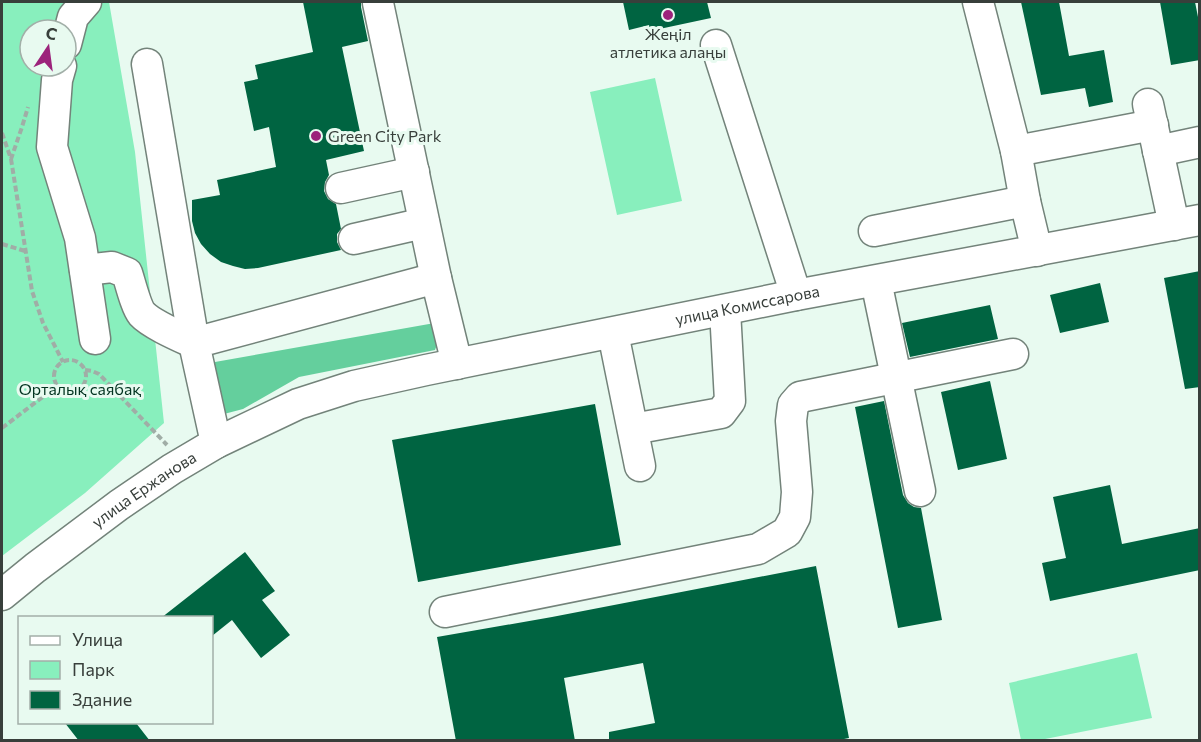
<svg xmlns="http://www.w3.org/2000/svg" width="1201" height="742" font-family="Commissioner,sans-serif">
<style>
.green{fill:#88efbd;fill-rule:evenodd}
.forest{fill:#64cf9d}
.building{fill:#006441}
.lines{fill:none;stroke-linecap:round;stroke-linejoin:round}
.minor-casing{stroke:#73837a;stroke-width:33}
.path{stroke:#a0ada6;stroke-width:4;stroke-dasharray:6 3;stroke-linecap:butt}
.minor{stroke:#fff;stroke-width:30}
.poi-dot{fill:#9c237b;stroke:#e8faf0;stroke-width:2}
.labels{text-anchor:middle;stroke-width:6;stroke-linejoin:round;paint-order:stroke}
.poi-label{font-size:16px;fill:#383f3b;stroke:#e8faf0}
.street-label{font-size:16px;fill:#383f3b;stroke:#e8faf0}
.park-label{font-size:16px;fill:#033421;stroke:#e8faf0}
</style>
<rect width="100%" height="100%" fill="#e8faf0"/>
<path class="green" d="M 2,2 L 109,2 L 135,152 L 164,423 L 85,493 L 2,556 ZM 30,30 L 66,30 L 66,66 L 30,66 Z
M 655,78 L 682,201 L 617,215 L 590,92 Z
M 1137,653 L 1152,718 L 1040,740 L 1021,740 L 1009,683 Z"/>
<path class="forest" d="M 446,321 L 435,350 L 299,377 L 243,409 L 224,414 L 198,365 Z"/>
<path class="building" d="M 303,2 L 361,2 L 361,7 L 368,41 L 342,47 L 364,151 L 326,160 L 329,175 L 325,182 L 324,191 L 328,199 L 336,204 L 341,229 L 337,234 L 337,242 L 341,250 L 258,268 L 245,269 L 233,266 L 221,262 L 210,254 L 201,244 L 195,233 L 192,221 L 192,200 L 220,195 L 217,180 L 276,167 L 269,127 L 254,131 L 244,82 L 258,79 L 255,65 L 313,52 Z
M 623,2 L 707,2 L 711,18 L 650,31 L 649,25 L 629,30 Z
M 1021,2 L 1059,2 L 1069,56 L 1104,50 L 1113,102 L 1089,107 L 1085,88 L 1041,95 Z
M 1160,2 L 1195,2 L 1200,27 L 1200,60 L 1171,65 Z
M 1200,271 L 1200,387 L 1185,389 L 1164,278 Z
M 1100,283 L 1109,322 L 1060,333 L 1050,295 Z
M 990,305 L 998,339 L 910,357 L 902,323 Z
M 990,381 L 1007,459 L 958,470 L 941,392 Z
M 884,401 L 903,495 L 908,503 L 914,507 L 921,508 L 942,620 L 898,628 L 855,407 Z
M 595,404 L 621,545 L 418,582 L 392,440 Z
M 1110,485 L 1122,544 L 1200,528 L 1200,570 L 1050,601 L 1042,563 L 1066,558 L 1053,497 Z
M 245,552 L 275,591 L 262,600 L 290,635 L 261,658 L 232,620 L 212,636 L 212,618 L 161,618 Z
M 816,566 L 849,738 L 834,741 L 609,741 L 609,732 L 655,723 L 643,663 L 564,678 L 575,741 L 456,741 L 437,637 L 552,617 Z
M 65,723 L 136,723 L 150,741 L 79,741 Z"/>
<g class="lines">
<defs>
<g id="minor">
<path d="M 978,2 L 1016,151 L 1025,201 L 1037,251"/>
<path d="M 378,3 L 436,278"/>
<path d="M 66,44 L 73,17 L 86,2"/>
<path d="M 716,45 L 796,295"/>
<path d="M 147,64 L 194,343"/>
<path d="M 61,66 L 57,80 L 52,147 L 80,238 L 95,339"/>
<path d="M 1148,104 L 1174,225"/>
<path d="M 1016,151 L 1153,125"/>
<path d="M 1158,151 L 1200,142"/>
<path d="M 341,188 L 414,172"/>
<path d="M 874,231 L 1025,201"/>
<path d="M 354,239 L 424,223"/>
<path d="M 85,270 L 112,267 L 127,273 C 130,282 136,307 142,314 C 151,324 181,337 194,343"/>
<path d="M 876,281 L 920,491"/>
<path d="M 613,333 L 640,466"/>
<path d="M 633,429 L 721,413 L 730,401 L 725,310"/>
<path d="M 216,443 L 194,343 L 436,278 L 457,364"/>
<path id="s1" d="M 2,595 L 35,568 L 119,505 L 172,469 L 216,443 L 298,404 L 354,386 L 426,370 L 796,295 L 1200,220"/>
<path d="M 445,612 L 758,549 L 787,532 L 795,517 L 797,492 L 791,421 L 793,405 L 800,397 L 1013,354"/>
</g>
</defs>
<use href="#minor" class="minor-casing"/>
<path class="path" d="M 2,133 L 11,159 L 22,127 L 28,107
M 11,159 L 32,291 L 43,323 L 63,362
M 2,244 L 25,251
M54 376a16 16 0 1 1 32 0a16 16 0 1 1-32 0Z
M 85,370 L 92,371 L 99,374 L 167,445
M 2,428 L 57,386"/>
<use href="#minor" class="minor"/>
</g>
<g class="poi-dot">
<circle cx="668" cy="15" r="6"/>
<circle cx="316" cy="136" r="6"/>
</g>
<g class="labels">
<g class="poi-label">
<text x="668" y="40">Жеңіл<tspan x="668" dy="18">атлетика алаңы</tspan></text>
<text x="328" y="142" text-anchor="start">Green City Park</text>
</g>
<g class="street-label">
<text dy="6" stroke="none"><textPath href="#s1" startOffset="814">улица Комиссарова</textPath></text>
<text dy="6" stroke="none"><textPath href="#s1" startOffset="177">улица Ержанова</textPath></text>
</g>
<g class="park-label">
<text x="80" y="395">Орталық саябақ</text>
</g>
</g>
<rect width="1201" height="742" fill="none" stroke="#383f3b" stroke-width="6"/>
<rect x="18" y="616" width="195" height="108" fill="#e8faf0" stroke="#a2afa8" stroke-width="1.5"/>
<rect x="30" y="636" width="30" height="9" fill="#ffffff" stroke="#a2afa8" stroke-width="1.5"/>
<text x="72" y="646" font-size="18" fill="#383f3b">Улица</text>
<rect x="30" y="661" width="30" height="18" fill="#88efbd" stroke="#a2afa8" stroke-width="1.5"/>
<text x="72" y="676" font-size="18" fill="#383f3b">Парк</text>
<rect x="30" y="691" width="30" height="18" fill="#006441" stroke="#a2afa8" stroke-width="1.5"/>
<text x="72" y="706" font-size="18" fill="#383f3b">Здание</text>
<g transform="translate(48 48) rotate(13)"><circle r="28" fill="#e8faf0" stroke="#a2afa8" stroke-width="1.5"/>
<path d="M0-4.5L10 22L0 15L-10 22Z" fill="#9c237b"/>
<text y="-9" font-size="16" font-weight="bold" text-anchor="middle" fill="#383f3b">С</text>
</g>
</svg>
